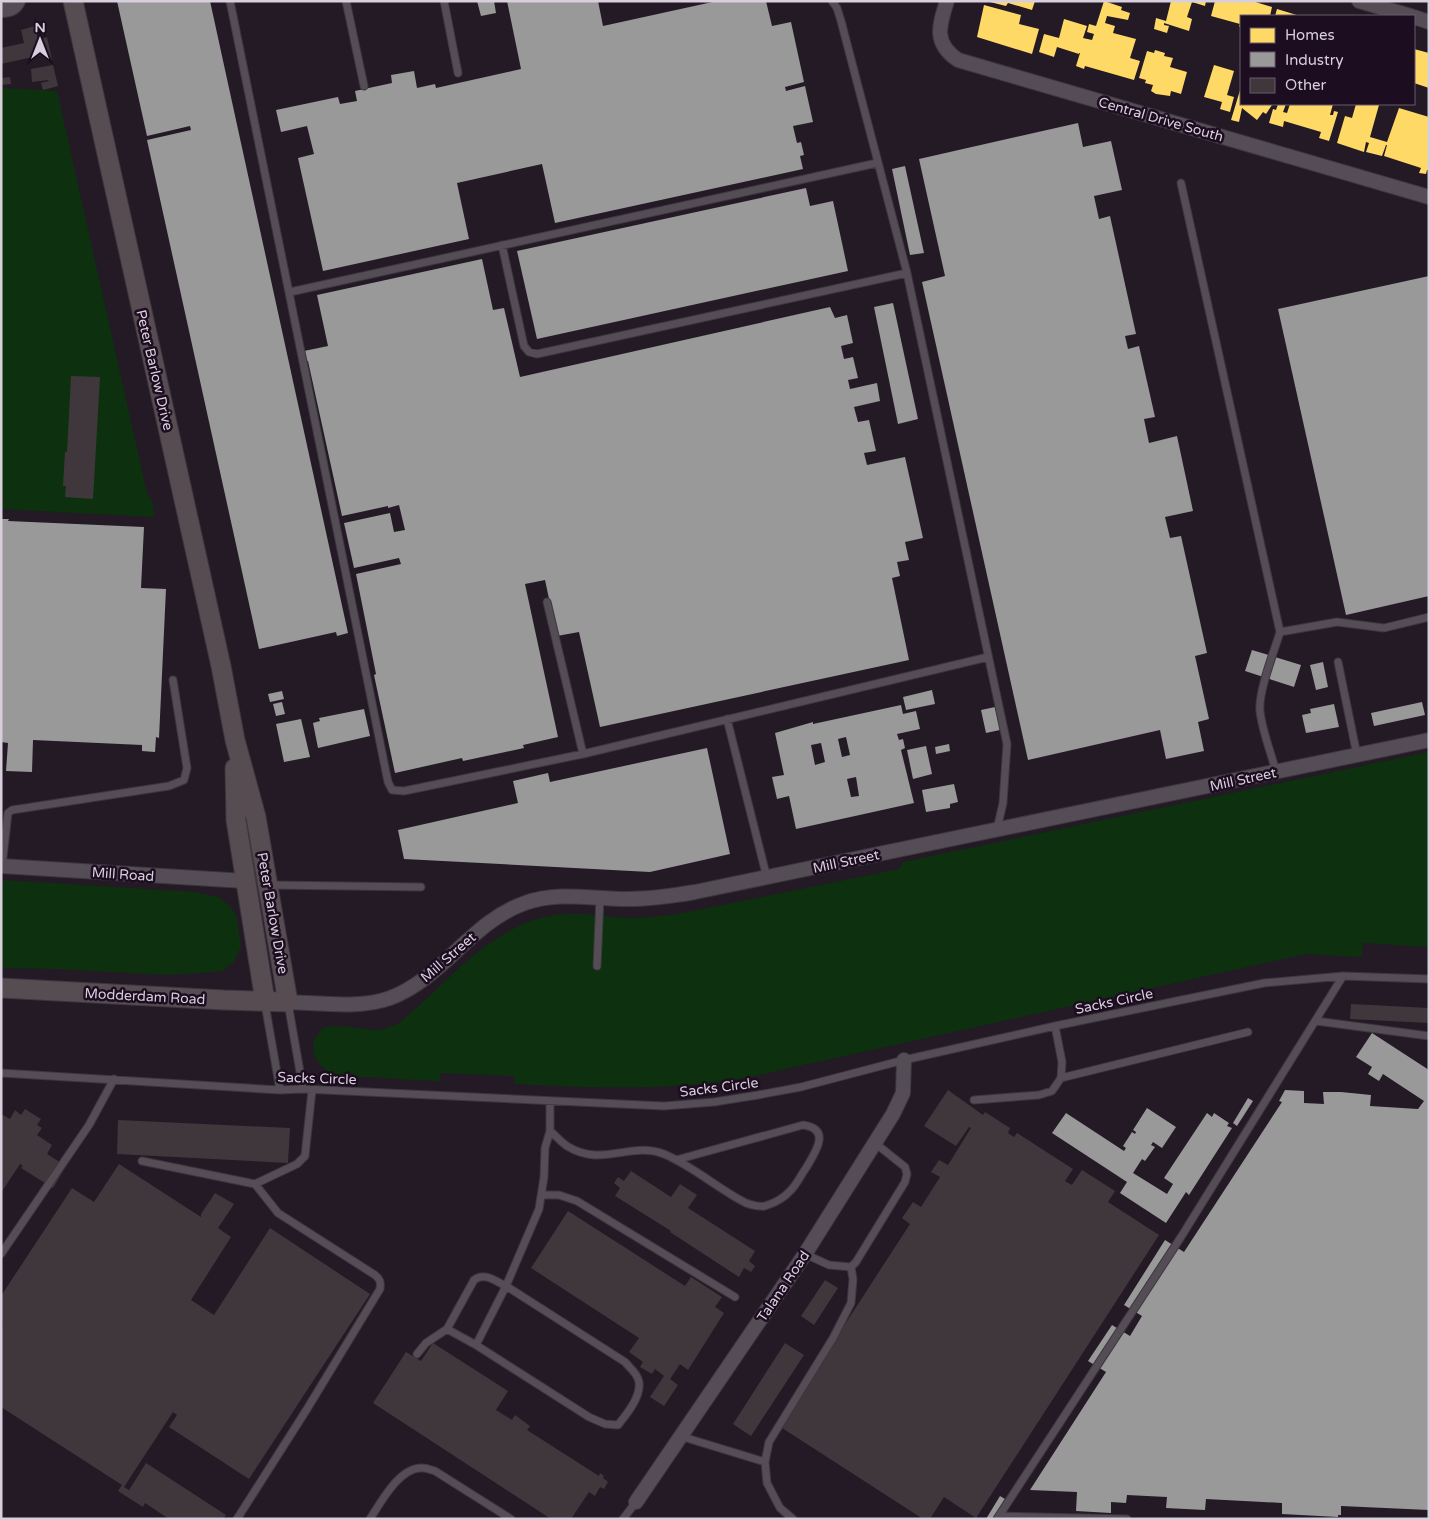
<svg xmlns="http://www.w3.org/2000/svg" width="1430" height="1520" font-family="'Varela Round',sans-serif">
<style>
.green{fill:#0d300f}
.homes{fill:#ffd966}
.industry{fill:#999;fill-rule:evenodd}
.building{fill:#40373c}
.lines{fill:none;stroke-linecap:round;stroke-linejoin:round}
.lane-casing{stroke:#3d363f;stroke-width:9}
.street-casing{stroke:#3d363f;stroke-width:16}
.secondary-casing{stroke:#3d363f;stroke-width:21}
.lane{stroke:#544d56;stroke-width:7}
.street{stroke:#544d56;stroke-width:14}
.secondary{stroke:#564c51;stroke-width:19}
.labels{text-anchor:middle;stroke-width:5;stroke-linejoin:round;paint-order:stroke}
.street-label{font-size:14px;fill:#d9cfdc;stroke:#1c0d20}
</style>
<rect width="100%" height="100%" fill="#231a25"/>
<path class="green" d="M 1,88 L 57,91 L 147,493 L 153,503 L 154,517 L 1,509 Z
M 1429,752 L 1429,947 L 1363,943 L 1362,957 L 1306,954 L 790,1068 C 760,1075 730,1082 699,1084 C 638,1090 576,1087 515,1084 L 514,1076 L 441,1073 L 440,1081 C 417,1080 394,1079 371,1077 C 358,1077 341,1078 329,1072 C 320,1067 314,1058 313,1047 C 313,1040 318,1032 324,1028 C 333,1023 366,1030 378,1030 C 385,1029 392,1026 399,1023 C 451,981 495,917 568,914 C 588,913 609,917 629,918 C 645,918 662,916 678,914 L 899,869 L 903,862 Z
M 1,880 L 194,892 L 219,897 L 231,907 L 237,918 L 241,947 L 234,962 L 222,971 L 169,975 L 56,969 L 1,968 Z"/>
<path class="homes" d="M 986,1 L 1035,1 L 1032,10 L 1008,3 L 1006,6 Z
M 1104,1 L 1122,7 L 1121,10 L 1130,13 L 1128,20 L 1107,16 L 1105,23 L 1115,26 L 1113,33 L 1136,39 L 1130,58 L 1140,61 L 1134,80 L 1085,66 L 1084,69 L 1076,66 L 1080,53 L 1079,53 L 1079,54 L 1057,47 L 1054,57 L 1039,52 L 1044,34 L 1059,38 L 1064,19 L 1087,26 L 1083,38 L 1092,40 L 1094,34 L 1087,32 L 1089,24 L 1096,26 Z
M 1171,1 L 1206,1 L 1205,6 L 1192,2 L 1187,17 L 1192,19 L 1189,31 L 1164,23 L 1164,25 L 1169,26 L 1167,33 L 1154,29 L 1156,18 L 1166,21 Z
M 1215,1 L 1252,1 L 1272,7 L 1270,16 L 1241,16 L 1241,28 L 1239,26 L 1240,24 L 1211,16 Z
M 984,5 L 1021,15 L 1019,24 L 1039,29 L 1032,54 L 977,37 Z
M 1277,9 L 1300,16 L 1275,16 Z
M 1414,49 L 1429,53 L 1429,88 L 1414,83 Z
M 1155,50 L 1165,53 L 1164,56 L 1173,58 L 1170,67 L 1187,72 L 1181,94 L 1171,91 L 1170,96 L 1156,94 L 1151,91 L 1153,85 L 1145,83 L 1146,80 L 1139,78 L 1147,51 L 1154,53 Z
M 1214,65 L 1234,71 L 1227,95 L 1234,97 L 1230,112 L 1220,109 L 1222,102 L 1204,97 Z
M 1241,87 L 1241,104 L 1270,104 L 1272,105 L 1266,114 L 1263,112 L 1257,120 L 1242,108 L 1239,122 L 1231,120 Z
M 1278,104 L 1286,104 L 1283,112 L 1287,113 L 1290,104 L 1333,104 L 1330,115 L 1333,115 L 1334,111 L 1338,112 L 1329,141 L 1319,138 L 1321,132 L 1284,121 L 1283,127 L 1269,123 L 1273,109 L 1276,110 Z
M 1356,104 L 1374,104 L 1379,105 L 1370,137 L 1387,142 L 1399,108 L 1429,117 L 1429,170 L 1427,170 L 1426,174 L 1419,173 L 1421,168 L 1384,156 L 1387,145 L 1386,145 L 1382,156 L 1366,152 L 1369,143 L 1366,142 L 1364,152 L 1337,143 L 1345,116 L 1352,118 Z"/>
<path class="industry" d="M 117,1 L 210,1 L 348,633 L 337,636 L 336,632 L 259,649 L 147,140 L 191,130 L 190,126 L 147,136 Z
M 477,1 L 494,1 L 496,13 L 481,16 Z
M 507,1 L 598,1 L 603,26 L 717,1 L 766,1 L 772,26 L 791,22 L 804,82 L 785,87 L 786,91 L 805,86 L 813,122 L 793,126 L 797,143 L 801,142 L 804,155 L 800,156 L 803,169 L 555,223 L 542,164 L 457,183 L 469,239 L 323,271 L 298,158 L 314,154 L 307,126 L 281,132 L 276,110 L 338,97 L 340,104 L 357,101 L 355,91 L 392,83 L 391,75 L 414,71 L 417,88 L 435,84 L 436,88 L 521,69 Z
M 1078,123 L 1083,147 L 1111,141 L 1122,190 L 1094,196 L 1099,219 L 1110,216 L 1136,334 L 1125,336 L 1128,349 L 1139,346 L 1155,417 L 1144,419 L 1149,443 L 1177,436 L 1193,511 L 1165,517 L 1170,538 L 1181,536 L 1207,653 L 1195,656 L 1209,719 L 1198,722 L 1204,751 L 1166,759 L 1160,730 L 1028,760 L 922,282 L 945,276 L 919,159 Z
M 905,166 L 924,253 L 910,255 L 892,169 Z
M 806,188 L 810,206 L 833,201 L 848,271 L 537,339 L 517,251 Z
M 482,259 L 493,310 L 504,308 L 520,377 L 830,307 L 835,318 L 847,315 L 853,343 L 841,346 L 844,359 L 853,357 L 858,378 L 848,380 L 850,389 L 877,383 L 880,401 L 854,407 L 858,422 L 869,420 L 876,451 L 864,453 L 867,465 L 905,457 L 923,538 L 905,542 L 909,560 L 897,562 L 900,576 L 892,578 L 909,660 L 600,727 L 579,632 L 557,636 L 545,580 L 525,584 L 558,737 L 523,745 L 524,748 L 463,761 L 462,758 L 395,773 L 374,675 L 376,674 L 356,574 L 401,564 L 399,558 L 354,568 L 344,523 L 390,513 L 394,532 L 405,530 L 399,505 L 388,508 L 388,506 L 342,516 L 308,361 L 306,361 L 304,351 L 328,346 L 317,295 Z
M 1429,276 L 1429,596 L 1346,615 L 1278,309 Z
M 893,303 L 918,419 L 898,424 L 874,307 Z
M 1,519 L 9,519 L 8,521 L 144,527 L 141,588 L 166,589 L 159,738 L 156,737 L 155,752 L 142,751 L 142,745 L 33,740 L 32,772 L 6,771 L 8,743 L 1,742 Z
M 1252,650 L 1301,665 L 1294,687 L 1245,671 Z
M 1323,662 L 1328,687 L 1316,690 L 1310,665 Z
M 932,690 L 935,704 L 906,710 L 903,697 Z
M 282,691 L 284,699 L 270,702 L 268,694 Z
M 282,702 L 285,714 L 276,716 L 273,704 Z
M 1422,702 L 1425,715 L 1374,726 L 1371,713 Z
M 1334,704 L 1339,727 L 1306,733 L 1302,715 L 1311,713 L 1310,709 Z
M 901,705 L 903,714 L 916,711 L 920,729 L 897,734 L 899,740 L 903,739 L 905,748 L 901,750 L 914,803 L 796,829 L 789,796 L 777,799 L 772,777 L 784,775 L 775,733 L 813,722 L 813,724 ZM 846,737 L 850,755 L 842,757 L 838,739 ZM 821,743 L 825,762 L 815,765 L 811,745 ZM 856,777 L 859,796 L 851,797 L 847,779 Z
M 995,707 L 1000,730 L 986,733 L 981,710 Z
M 364,709 L 370,736 L 318,748 L 313,723 L 320,721 L 319,718 Z
M 301,719 L 310,757 L 284,762 L 276,724 Z
M 949,744 L 950,751 L 936,754 L 935,747 Z
M 926,746 L 932,774 L 913,779 L 907,750 Z
M 707,748 L 730,854 L 650,872 L 404,859 L 398,830 L 518,803 L 513,781 L 548,773 L 550,782 Z
M 954,784 L 958,802 L 950,804 L 950,808 L 926,812 L 922,790 Z
M 1372,1033 L 1429,1070 L 1429,1510 L 1341,1506 L 1341,1515 L 1338,1515 L 1338,1517 L 1282,1514 L 1282,1503 L 1206,1499 L 1205,1510 L 1166,1508 L 1167,1497 L 1127,1495 L 1126,1503 L 1111,1502 L 1111,1513 L 1076,1511 L 1077,1492 L 1030,1490 L 1106,1372 L 1088,1361 L 1112,1325 L 1130,1336 L 1142,1316 L 1124,1305 L 1165,1240 L 1184,1252 L 1282,1102 L 1279,1101 L 1285,1090 L 1304,1091 L 1304,1103 L 1324,1104 L 1323,1092 L 1341,1092 L 1371,1095 L 1370,1106 L 1418,1109 L 1424,1101 L 1383,1074 L 1379,1081 L 1368,1074 L 1372,1067 L 1356,1057 Z
M 1248,1098 L 1253,1101 L 1237,1126 L 1233,1123 Z
M 1147,1108 L 1176,1127 L 1162,1148 L 1153,1142 L 1151,1145 L 1155,1147 L 1145,1161 L 1142,1159 L 1133,1173 L 1167,1194 L 1173,1184 L 1164,1178 L 1207,1113 L 1212,1117 L 1214,1113 L 1229,1123 L 1227,1126 L 1232,1128 L 1189,1195 L 1186,1192 L 1166,1223 L 1120,1193 L 1127,1182 L 1052,1133 L 1066,1113 L 1124,1151 L 1126,1148 L 1123,1146 L 1132,1132 L 1135,1134 L 1136,1132 L 1133,1130 Z
M 1000,1496 L 1005,1499 L 993,1519 L 986,1519 Z"/>
<path class="building" d="M 35,26 L 38,40 L 47,37 L 52,60 L 48,61 L 46,54 L 1,64 L 1,48 L 24,43 L 21,30 Z
M 53,65 L 58,86 L 43,90 L 41,83 L 49,81 L 48,80 L 32,82 L 31,69 Z
M 10,77 L 11,84 L 1,85 L 1,78 Z
M 71,376 L 100,377 L 93,499 L 65,497 L 66,486 L 63,486 L 65,452 L 67,452 Z
M 1351,1004 L 1429,1008 L 1429,1023 L 1350,1019 Z
M 948,1090 L 983,1115 L 985,1112 L 1010,1128 L 1008,1133 L 1014,1137 L 1017,1133 L 1073,1169 L 1065,1181 L 1072,1185 L 1082,1170 L 1115,1191 L 1108,1202 L 1159,1235 L 976,1518 L 944,1497 L 930,1519 L 923,1519 L 779,1426 L 910,1224 L 902,1218 L 913,1202 L 921,1207 L 940,1177 L 931,1172 L 939,1160 L 948,1165 L 971,1128 L 969,1127 L 956,1146 L 924,1126 Z
M 25,1109 L 41,1119 L 37,1125 L 42,1128 L 37,1135 L 52,1145 L 47,1154 L 66,1166 L 53,1188 L 21,1168 L 23,1166 L 20,1164 L 1,1193 L 1,1114 L 10,1119 L 15,1110 L 21,1115 Z
M 118,1120 L 290,1128 L 288,1163 L 117,1154 Z
M 119,1164 L 201,1217 L 201,1214 L 215,1193 L 234,1204 L 218,1228 L 231,1237 L 191,1300 L 214,1315 L 270,1228 L 370,1294 L 249,1479 L 169,1427 L 177,1415 L 173,1412 L 124,1487 L 129,1490 L 146,1463 L 226,1515 L 223,1519 L 169,1519 L 145,1503 L 143,1507 L 118,1491 L 122,1485 L 1,1407 L 1,1326 L 3,1322 L 1,1321 L 1,1296 L 72,1188 L 94,1202 Z
M 631,1171 L 671,1197 L 680,1184 L 697,1195 L 688,1208 L 755,1251 L 749,1261 L 755,1266 L 751,1272 L 744,1268 L 739,1277 L 670,1232 L 671,1231 L 615,1196 L 620,1188 L 614,1183 L 618,1177 L 624,1181 Z
M 568,1211 L 685,1286 L 691,1277 L 722,1297 L 715,1307 L 724,1313 L 688,1370 L 680,1364 L 670,1379 L 678,1385 L 664,1406 L 650,1397 L 664,1376 L 655,1369 L 652,1374 L 640,1367 L 643,1362 L 629,1352 L 639,1338 L 531,1268 Z
M 825,1280 L 838,1288 L 814,1325 L 801,1316 Z
M 433,1343 L 508,1391 L 496,1410 L 512,1420 L 515,1415 L 530,1426 L 527,1430 L 599,1476 L 600,1473 L 604,1476 L 603,1478 L 608,1482 L 604,1489 L 600,1487 L 595,1496 L 589,1492 L 571,1519 L 551,1519 L 373,1403 L 406,1352 L 421,1361 Z
M 785,1343 L 804,1355 L 751,1436 L 733,1424 Z"/>
<g class="lines">
<defs>
<path id="lane" d="M 230,1 L 388,782 L 392,790 L 404,791 L 583,754 L 988,657
M 346,1 L 364,86
M 444,1 L 458,73
M 832,1 L 837,8 L 841,21 L 907,273 L 1007,744 L 1003,803 L 997,829
M 1181,183 L 1280,632 C 1274,652 1258,692 1260,711 C 1262,731 1271,752 1276,772
M 502,245 L 524,346 L 529,352 L 537,354 L 907,273
M 290,292 L 877,163
M 547,602 L 583,754
M 1280,632 L 1337,622 L 1384,628 L 1429,617
M 1338,662 L 1357,755
M 727,719 L 767,878
M 2,866 L 8,813 L 12,810 L 169,786 L 184,780 L 187,768 L 173,680
M 270,885 L 421,887
M 597,966 L 600,898
M 288,1003 L 303,1089
M 265,1004 L 280,1090
M 1316,1021 L 1429,1036
M 1,1073 L 280,1090 L 303,1089 L 664,1106 L 714,1102 L 758,1095 L 801,1087 L 904,1060 L 1055,1026 L 1264,983 L 1343,976 L 1429,979
M 1061,1078 L 1248,1032
M 974,1100 L 1039,1095 L 1052,1091 L 1061,1078 L 1062,1062 L 1055,1026
M 550,1131 C 556,1136 561,1142 567,1146 C 602,1168 630,1141 664,1154 C 693,1166 718,1189 746,1203 C 751,1205 760,1207 765,1206 C 775,1203 784,1198 791,1190 C 797,1184 801,1175 806,1168 C 815,1153 832,1129 803,1125 L 676,1160
M 142,1161 L 255,1184 L 297,1164 L 305,1156 L 312,1090
M 542,1195 L 559,1195 L 577,1201 L 735,1297
M 1,1254 L 89,1125 L 114,1079
M 805,1254 L 829,1265 L 851,1267 L 856,1262 L 905,1182 L 907,1174 L 905,1167 L 875,1143
M 447,1329 L 476,1345 L 589,1417 L 605,1424 L 618,1425 C 627,1414 641,1397 639,1382 C 638,1374 630,1368 625,1362 L 506,1286 L 539,1209 L 544,1177 L 545,1148 L 550,1131 L 550,1101
M 417,1354 L 426,1343 L 447,1329 L 474,1280 C 485,1272 495,1281 506,1286 L 476,1345
M 680,1436 L 765,1462
M 999,1516 L 1127,1519
M 237,1519 L 307,1409 L 380,1289 C 381,1282 380,1279 375,1275 L 278,1213 L 255,1184
M 370,1519 C 381,1502 400,1466 423,1468 C 427,1468 431,1470 435,1471 L 511,1519
M 623,1519 L 636,1502
M 793,1519 L 780,1508 L 767,1483 L 765,1462 L 769,1442 L 833,1338 L 851,1303 L 853,1279 L 851,1267
M 997,1519 L 1181,1237 L 1343,976"/>
<path id="street" d="M 947,1 C 939,26 933,43 958,60 L 1429,197
M 1359,1 L 1411,16
M 1,10 C 8,10 15,8 18,1
M 1414,17 L 1429,22
M 1,866 L 245,881
M 288,1002 C 319,1003 360,1009 390,998 C 443,978 471,922 525,903 C 558,891 593,899 627,899 C 650,899 672,896 695,892 L 1429,740
M 636,1502 L 805,1254 L 893,1114 L 903,1093 L 904,1060"/>
<path id="secondary" d="M 235,768 L 236,820 L 265,1001
M 1,988 L 224,1000 L 288,1002 L 256,817 L 235,740 L 221,666 L 73,1"/>
</defs>
<use href="#lane" class="lane-casing"/>
<use href="#street" class="street-casing"/>
<use href="#secondary" class="secondary-casing"/>
<use href="#lane" class="lane"/>
<use href="#street" class="street"/>
<use href="#secondary" class="secondary"/>
</g>
<g class="labels">
<g class="street-label">
<text transform="translate(1161 119) rotate(16)" y="5">Central Drive South</text>
<text transform="translate(155 370) rotate(77)" y="5">Peter Barlow Drive</text>
<text transform="translate(1243 779) rotate(-12)" y="5">Mill Street</text>
<text transform="translate(846 861) rotate(-12)" y="5">Mill Street</text>
<text transform="translate(123 874) rotate(4)" y="5">Mill Road</text>
<text transform="translate(273 913) rotate(80)" y="5">Peter Barlow Drive</text>
<text transform="translate(448 957) rotate(-41)" y="5">Mill Street</text>
<text transform="translate(145 996) rotate(3)" y="5">Modderdam Road</text>
<text transform="translate(1114 1001) rotate(-12)" y="5">Sacks Circle</text>
<text transform="translate(317 1078) rotate(2)" y="5">Sacks Circle</text>
<text transform="translate(719 1087) rotate(-7)" y="5">Sacks Circle</text>
<text transform="translate(783 1286) rotate(-56)" y="5">Talana Road</text>
</g>
</g>
<rect width="1430" height="1520" fill="none" stroke="#d9cfdc" stroke-width="5"/>
<rect x="1240" y="15" width="175" height="90" fill="#1c0d20" stroke="#685b6b"/>
<rect x="1250" y="28" width="25" height="15" fill="#ffd966" stroke="#685b6b"/>
<text x="1285" y="40" font-size="15" fill="#d9cfdc">Homes</text>
<rect x="1250" y="52" width="25" height="15" fill="#999999" stroke="#685b6b"/>
<text x="1285" y="65" font-size="15" fill="#d9cfdc">Industry</text>
<rect x="1250" y="78" width="25" height="15" fill="#40373c" stroke="#685b6b"/>
<text x="1285" y="90" font-size="15" fill="#d9cfdc">Other</text>
<g transform="translate(40 40)" stroke="#1c0d20" stroke-width="4" paint-order="stroke">
<path d="M0-4L9 19L0 12L-9 19Z" fill="#d9cfdc"/>
<text y="-8" font-size="14" font-weight="bold" text-anchor="middle" fill="#d9cfdc">N</text>
</g>
</svg>
